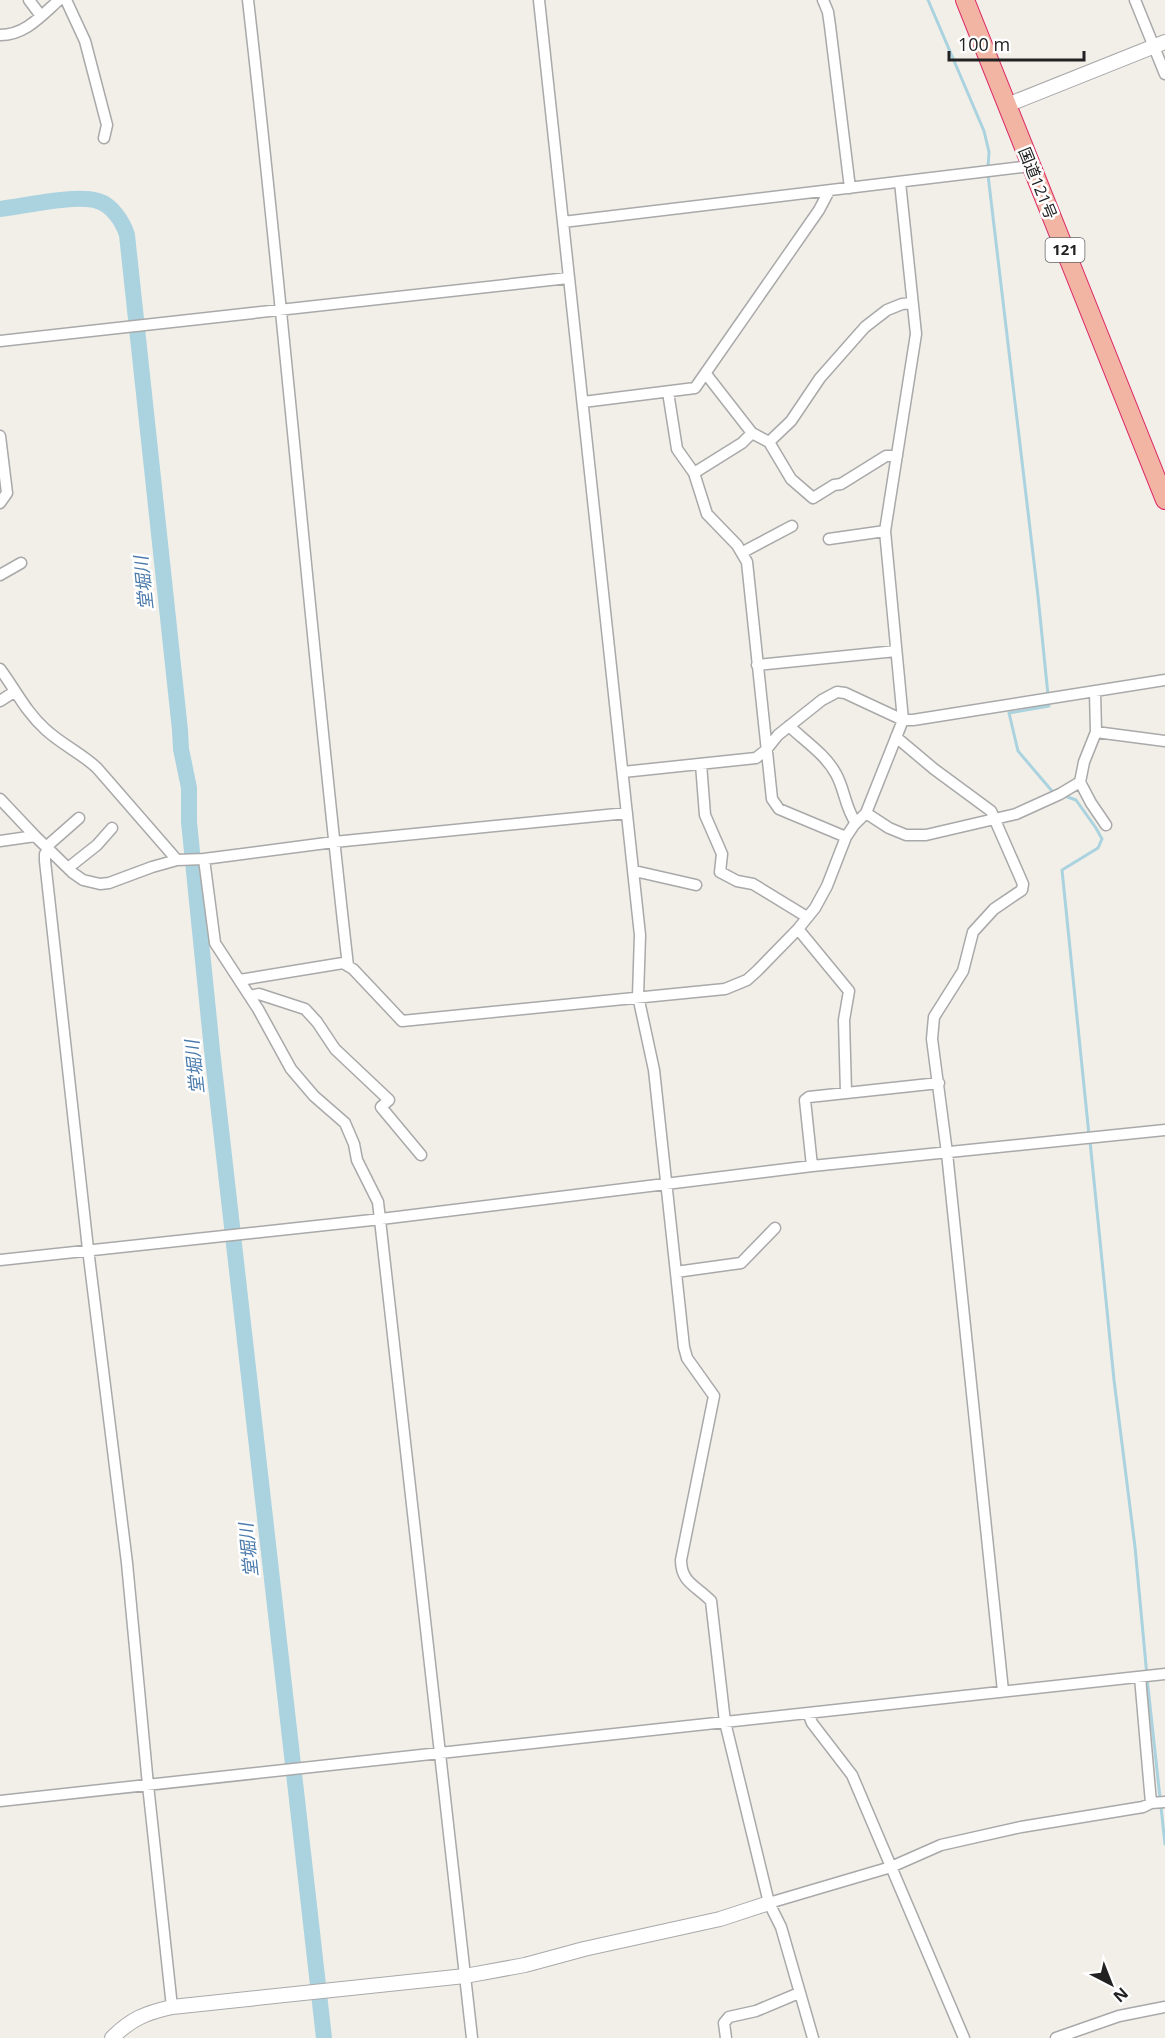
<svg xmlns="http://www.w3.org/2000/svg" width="1165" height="2038" font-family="'Open Sans','Noto Sans JP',sans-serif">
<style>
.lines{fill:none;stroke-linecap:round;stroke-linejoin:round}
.stream{stroke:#aad3df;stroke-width:3}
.river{stroke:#aad3df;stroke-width:16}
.minor-casing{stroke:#a9a9a9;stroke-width:13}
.tertiary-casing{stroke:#a9a9a9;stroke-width:16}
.trunk-casing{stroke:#dc2a67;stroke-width:20}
.minor{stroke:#fff;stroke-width:10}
.tertiary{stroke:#fff;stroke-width:14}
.trunk{stroke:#f2b4a3;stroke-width:18}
.labels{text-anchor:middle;stroke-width:5;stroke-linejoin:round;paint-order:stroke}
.shield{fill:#fff;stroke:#646464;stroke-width:1.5}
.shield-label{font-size:15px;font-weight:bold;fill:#222}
.street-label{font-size:16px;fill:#222;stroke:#fff}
.water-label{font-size:18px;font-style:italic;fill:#4a7aab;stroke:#fff}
</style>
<rect width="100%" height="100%" fill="#f2efe9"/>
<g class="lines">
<path class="stream" d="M 928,0 L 984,131 L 989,152 L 988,168
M 988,175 L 1038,596 L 1048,695
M 1048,702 L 1049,706 L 1009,713 L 1018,751 L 1052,791 L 1056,793
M 1062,795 L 1076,800 L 1096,828 L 1102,839 L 1098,848 L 1062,870 L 1089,1135
M 1090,1141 L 1114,1380 L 1135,1547 L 1148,1687 L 1165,1844"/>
<path class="river" d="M 0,209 C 25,206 75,194 98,201 C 112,205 123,222 127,235 L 180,730 L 181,749 L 189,788 L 189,822 L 212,1050 L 324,2038"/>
<defs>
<path id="minor" d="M 29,0 L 41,16
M 66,0 L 85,41 L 107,125 L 104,138
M 248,0 C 285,322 311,644 348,966
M 539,0 L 640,935 L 638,996 L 654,1070 L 684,1347 L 687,1358 L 714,1396 L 681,1560 C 681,1583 697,1586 711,1601 L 725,1722 L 769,1903 L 781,1927 L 813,2038
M 823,0 L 828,12 L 830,26 L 850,188
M 1135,0 L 1165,74
M 0,35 C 25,35 41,16 59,0
M 563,222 L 1031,166
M 0,341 L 568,278
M 706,374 L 752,433 L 769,442 L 791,421 L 820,378 L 865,327 L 887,310 L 902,304 L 912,303
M 668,392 L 677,449 L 694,473 L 707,514 L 737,545 L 747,562 L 772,799 L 779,809 L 846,837
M 583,402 L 695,388 L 819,210 L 829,191
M 0,436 L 7,493 L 0,503
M 769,442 L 791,479 L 813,498 L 834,485 L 841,484 L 886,456 L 897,456
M 694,473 L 742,443 L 752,433
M 829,539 L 885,531
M 743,552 L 792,526
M 0,575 L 21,563
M 757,665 L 896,651
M 0,669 C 15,689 26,712 45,729 C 61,744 81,753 97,768 L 177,860
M 0,701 L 14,692
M 789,726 C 805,741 826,755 836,774 C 845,790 845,808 856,823
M 1096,732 L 1165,741
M 896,737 L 934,769 L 991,811 L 1023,884 L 1022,890 L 994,909 L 973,932 L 963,971 L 934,1017 L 932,1039 L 947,1153 L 1003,1691
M 701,764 L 705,815 L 722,854 L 720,872 L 737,881 L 753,884 L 807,917
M 623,772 L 756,758 L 766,750 L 778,735 L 822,700 L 837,692 L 845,693 L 903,720 L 913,720 L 1165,680
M 1080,782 L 1091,803 L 1106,825
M 0,799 L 35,836
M 866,813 L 889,828 L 906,835 L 926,835 L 1016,814 L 1060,794 L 1080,782 L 1084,762 L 1096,732 L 1095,692
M 0,841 L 35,836 L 73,873 L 83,880 L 100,884 L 109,883 L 152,867 L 177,860 L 204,859 L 334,842 L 627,813
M 46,847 L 79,818
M 48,849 L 45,854 L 45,861 L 88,1249 L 127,1563 L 148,1785 L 172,2007
M 204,859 L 215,943 L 258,1009 L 291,1069 L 314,1096 L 345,1123 L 354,1144 L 357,1160 L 378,1202 L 472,2038
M 68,868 L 97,845 L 112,828
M 634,874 L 639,872 L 696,885
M 798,929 L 849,991 L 844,1020 L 846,1092
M 240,980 L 343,963 L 353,969 L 402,1021 L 725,989 L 747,980 L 757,971 L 798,929 L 815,908 L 827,886 L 846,837 L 854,825 L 866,813 L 903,720 L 885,531 L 916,334 L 900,182
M 250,996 L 259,994 L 305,1009 L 317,1022 L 335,1049 L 389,1100 L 381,1107 L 421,1155
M 812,1166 L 805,1100 L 809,1097 L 939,1083
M 0,1260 L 381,1219 L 812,1166 L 1165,1130
M 676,1272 L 741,1263 L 775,1228
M 1140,1677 L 1151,1803
M 808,1713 L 812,1723 L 852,1775 L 964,2038
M 0,1801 L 1165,1674
M 769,1903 L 891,1867 L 941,1845 L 1021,1827 L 1143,1807 L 1151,1803 L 1165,1802
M 726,2038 L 724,2023 L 729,2017 L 756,2011 L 799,1993
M 1056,2038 L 1119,2016 L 1165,2007"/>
<path id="tertiary" d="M 1007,105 L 1165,42
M 112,2038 C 131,2019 145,2013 172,2007 L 465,1976 L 525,1965 L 584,1949 L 720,1919 L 769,1903"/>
<path id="trunk" d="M 965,0 L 1165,500"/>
</defs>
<use href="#minor" class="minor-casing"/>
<use href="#tertiary" class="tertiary-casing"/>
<use href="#trunk" class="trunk-casing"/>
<use href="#minor" class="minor"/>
<use href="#tertiary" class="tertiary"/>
<use href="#trunk" class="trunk"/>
</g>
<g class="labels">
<rect class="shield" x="1045.5" y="238" width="39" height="24" rx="4.5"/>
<g class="shield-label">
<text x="1065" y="255">121</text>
</g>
<g class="street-label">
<text transform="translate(1038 183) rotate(68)" y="6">国道121号</text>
</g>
<g class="water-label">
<text transform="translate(144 583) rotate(-96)" y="6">堂堀川</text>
<text transform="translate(195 1067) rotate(-96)" y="6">堂堀川</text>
<text transform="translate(249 1550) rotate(-96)" y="6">堂堀川</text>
</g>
</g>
<g transform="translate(1111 1984) rotate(138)" stroke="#ffffff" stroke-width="4.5" paint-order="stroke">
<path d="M0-4.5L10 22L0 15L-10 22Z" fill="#222222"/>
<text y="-9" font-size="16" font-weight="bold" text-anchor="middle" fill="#222222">N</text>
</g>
<path d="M949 51v9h135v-9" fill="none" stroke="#222222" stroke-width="3"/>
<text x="958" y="51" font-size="18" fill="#222222" stroke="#ffffff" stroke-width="4.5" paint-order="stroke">100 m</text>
</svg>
